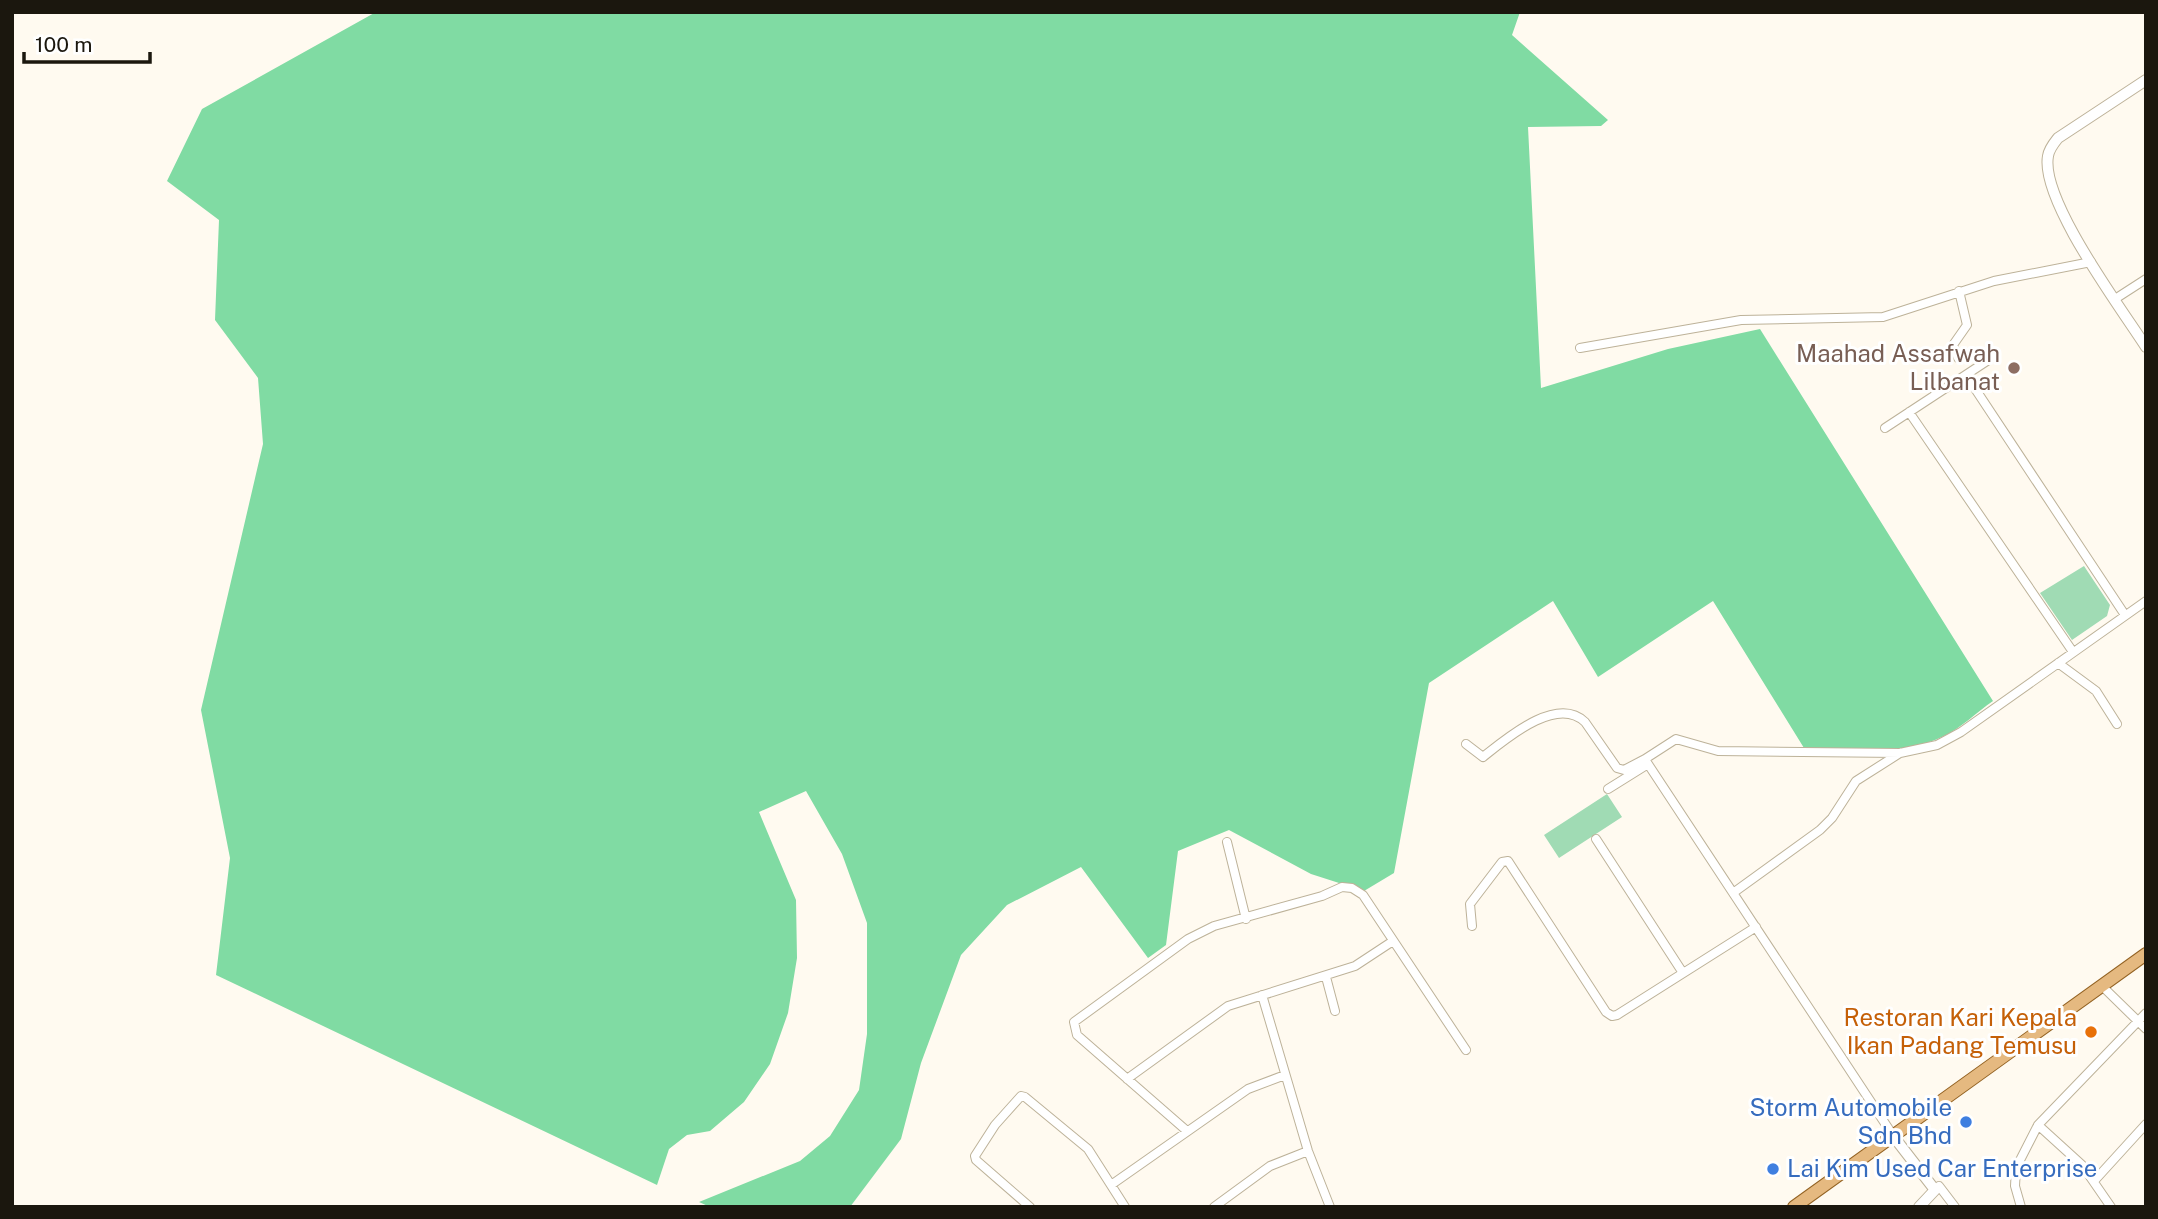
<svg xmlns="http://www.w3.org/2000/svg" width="2158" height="1219" font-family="'Public Sans',sans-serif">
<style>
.green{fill:#a0dbb4}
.forest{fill:#80dba3}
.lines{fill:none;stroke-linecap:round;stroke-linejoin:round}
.minor-casing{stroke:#bdb299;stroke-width:10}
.tertiary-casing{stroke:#bdb299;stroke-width:12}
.primary-casing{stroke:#936222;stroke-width:14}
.minor{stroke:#fff;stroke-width:8}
.tertiary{stroke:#fff;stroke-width:10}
.primary{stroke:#e5b980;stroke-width:12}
.education-dot{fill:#8d6e63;stroke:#fff;stroke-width:2.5}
.food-dot{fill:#e8710a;stroke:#fff;stroke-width:2.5}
.shop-dot{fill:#3f7fe0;stroke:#fff;stroke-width:2.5}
.labels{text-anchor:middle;stroke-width:6;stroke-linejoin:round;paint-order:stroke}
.education-label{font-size:24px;fill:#785e54;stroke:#fff;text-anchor:end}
.food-label{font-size:24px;fill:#c56008;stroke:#fff;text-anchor:end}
.shop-label{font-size:24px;fill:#366cbe;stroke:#fff;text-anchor:end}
</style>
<rect width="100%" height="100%" fill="#fffaf0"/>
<path class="green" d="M 2084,566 L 2110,605 L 2107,616 L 2072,640 L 2040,593 Z
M 1607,794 L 1622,817 L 1559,858 L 1544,835 Z"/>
<path class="forest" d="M 376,12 L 1520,12 L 1512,35 L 1608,120 L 1601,126 L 1528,127 L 1541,388 L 1668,349 L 1760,329 L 1993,701 C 1977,712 1961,728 1944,736 C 1903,757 1849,748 1804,748 L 1713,601 L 1598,677 L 1553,601 L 1429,683 L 1394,873 L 1364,891 L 1311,874 L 1229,830 L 1178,851 L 1166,945 L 1148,958 L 1081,867 L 1007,905 L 961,955 L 921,1063 L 901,1139 L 850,1207 L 710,1207 L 699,1202 L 800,1161 L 830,1136 L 859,1090 L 867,1034 L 867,923 L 842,854 L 806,791 L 759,812 L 796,900 L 797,958 L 788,1013 L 770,1064 L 744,1102 L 710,1131 L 687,1135 L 669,1149 L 657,1185 L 216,975 L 230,858 L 201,710 L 263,444 L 258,378 L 215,320 L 219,220 L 167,181 L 202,109 Z"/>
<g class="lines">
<defs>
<path id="minor" d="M 2115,299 L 2146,279
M 1580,348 L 1741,320 L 1883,317 L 1994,281 L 2091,262
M 1958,358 L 1953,345 L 1967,325 L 1959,291
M 1966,375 L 2125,615
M 1909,412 L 2073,652
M 1885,428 L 1990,359
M 2058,663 L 2096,691 L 2117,724
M 1466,744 L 1483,757 C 1507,738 1557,695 1585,722 L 1617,768 L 1624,770 L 1645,759
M 1648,764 L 1894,1137
M 1608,789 L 1648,764 L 1645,759 L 1676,739 L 1718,751 L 1900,753 L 1937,745 L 1961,732 L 2146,601
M 1596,839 L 1683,973
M 1227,842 L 1246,919
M 1733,893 L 1820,830 L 1832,818 L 1856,781 L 1900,753
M 1472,926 L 1470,904 L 1502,862 L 1508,861 L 1606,1012 L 1612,1016 L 1617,1015 L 1756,927
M 1326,977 L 1335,1011
M 2102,986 L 2146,1029
M 1262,995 L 1308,1151 L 1330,1207
M 1127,1079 L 1228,1006 L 1355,966 L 1393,941
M 2038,1125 L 2082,1165 L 2111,1207
M 1187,1131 L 1077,1035 L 1074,1022 L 1188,939 L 1214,926 L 1322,896 L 1342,887 L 1352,888 L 1363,895 L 1466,1050
M 2095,1180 L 2146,1124
M 1111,1185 L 1248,1089 L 1285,1075
M 1939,1186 L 1955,1207
M 1030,1207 L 976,1160 L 975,1156 L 995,1125 L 1021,1096 L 1025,1097 L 1088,1149 L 1125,1207
M 1214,1207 L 1270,1166 L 1308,1151
M 2021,1207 L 2015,1186 L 2016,1168 L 2038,1125 L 2146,1013"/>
<path id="tertiary" d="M 2146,80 L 2058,138 C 2054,143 2049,149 2048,156 C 2040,200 2121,308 2146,347
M 1894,1137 L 1935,1190 L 1919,1207"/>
<path id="primary" d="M 1794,1207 L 2146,954"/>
</defs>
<use href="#minor" class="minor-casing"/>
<use href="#tertiary" class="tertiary-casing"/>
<use href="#primary" class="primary-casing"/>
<use href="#minor" class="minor"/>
<use href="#tertiary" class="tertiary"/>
<use href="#primary" class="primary"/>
</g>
<circle class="education-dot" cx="2014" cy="368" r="7"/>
<circle class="food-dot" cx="2091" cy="1032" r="7"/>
<g class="shop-dot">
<circle cx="1966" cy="1122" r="7"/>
<circle cx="1773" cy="1169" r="7"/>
</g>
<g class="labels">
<g class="education-label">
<text x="2000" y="362">Maahad Assafwah<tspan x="2000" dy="28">Lilbanat</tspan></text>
</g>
<g class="food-label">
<text x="2077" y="1026">Restoran Kari Kepala<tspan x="2077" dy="28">Ikan Padang Temusu</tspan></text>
</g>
<g class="shop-label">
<text x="1952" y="1116">Storm Automobile<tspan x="1952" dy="28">Sdn Bhd</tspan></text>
<text x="1787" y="1177" text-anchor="start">Lai Kim Used Car Enterprise</text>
</g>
</g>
<rect width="2158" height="1219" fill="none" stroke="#1b170e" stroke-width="28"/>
<path d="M24 52v10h126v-10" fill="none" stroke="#1b170e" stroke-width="3.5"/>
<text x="35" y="52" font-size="21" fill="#1b170e" stroke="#ffffff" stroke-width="5" paint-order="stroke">100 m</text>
</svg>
